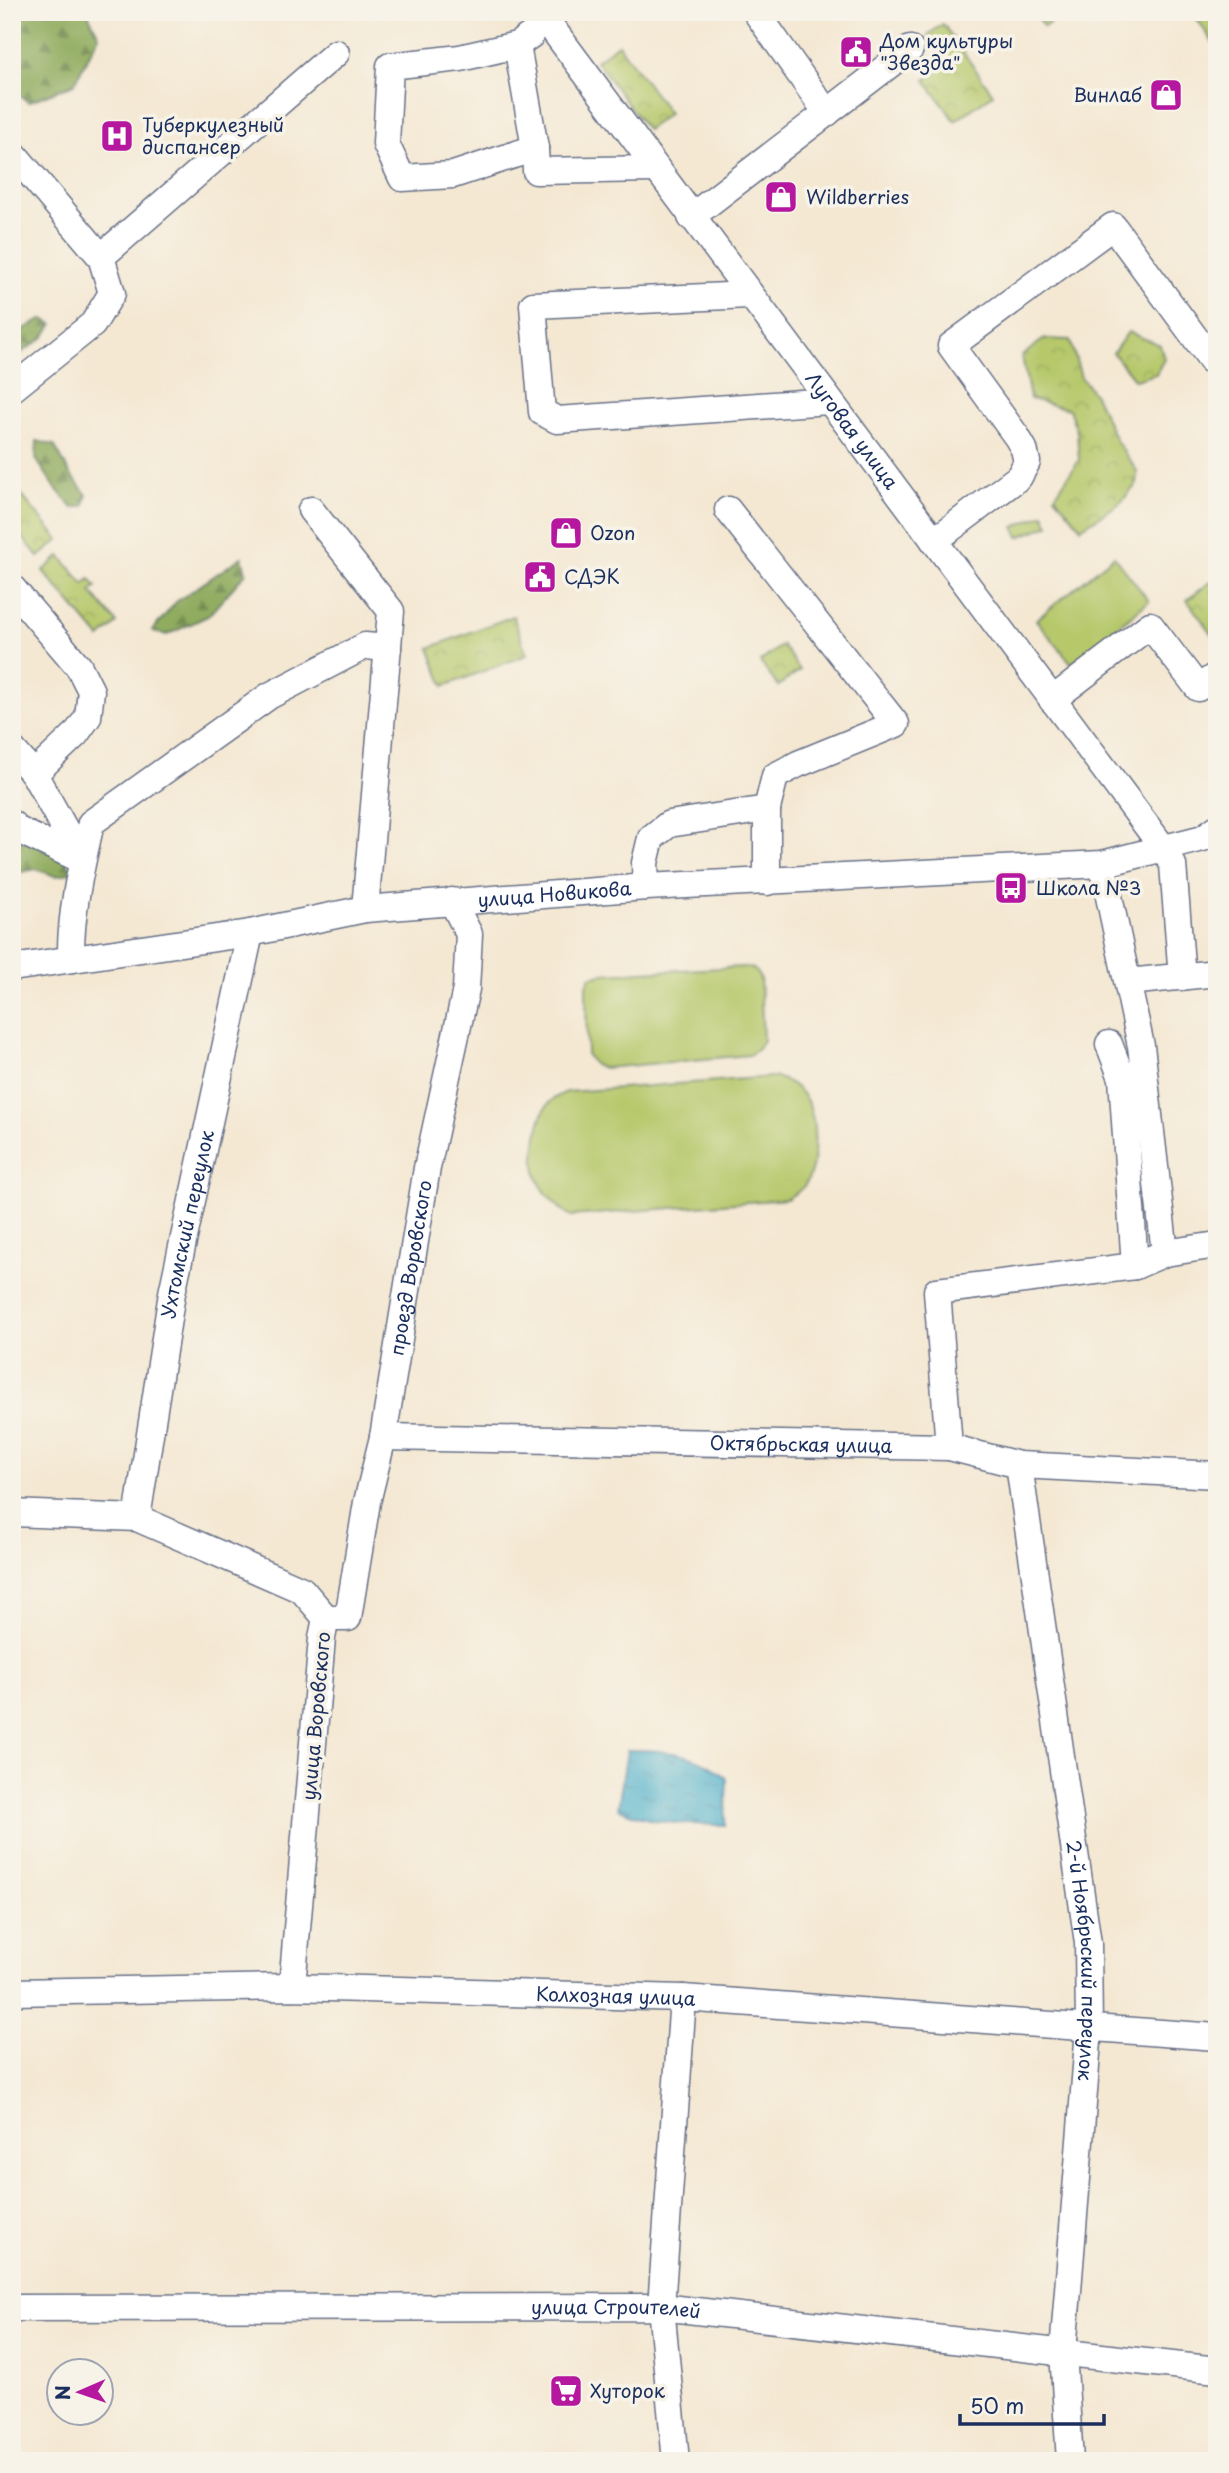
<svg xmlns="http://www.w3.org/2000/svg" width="1229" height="2473" font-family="'Playpen Sans',sans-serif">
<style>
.grass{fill:url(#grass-dots);stroke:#687c64;stroke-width:2}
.forest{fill:url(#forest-firs);stroke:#566e5e;stroke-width:2}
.park{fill:url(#park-crowns);stroke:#687c64;stroke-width:2}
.garden{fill:#b6c86b;stroke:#687c64;stroke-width:2}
.water{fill:url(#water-ripples);stroke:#326f94;stroke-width:2}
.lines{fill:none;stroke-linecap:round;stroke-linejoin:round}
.minor-casing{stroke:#677087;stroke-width:29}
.minor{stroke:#fff;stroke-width:26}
.labels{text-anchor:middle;stroke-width:7;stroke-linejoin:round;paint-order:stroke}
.poi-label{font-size:19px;fill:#1b2f5e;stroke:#f7f3e8;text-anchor:start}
.street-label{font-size:19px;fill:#1b2f5e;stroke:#f7f3e8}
</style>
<defs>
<pattern id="grass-dots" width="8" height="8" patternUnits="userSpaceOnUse" patternTransform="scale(1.75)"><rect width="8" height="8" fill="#b6c86b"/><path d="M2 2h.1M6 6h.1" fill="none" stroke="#9cac5f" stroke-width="1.8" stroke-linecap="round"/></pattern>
<pattern id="forest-firs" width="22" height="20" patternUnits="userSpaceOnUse" patternTransform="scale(1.75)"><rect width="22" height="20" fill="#90ac5f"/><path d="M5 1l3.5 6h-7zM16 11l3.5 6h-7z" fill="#758c52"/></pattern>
<pattern id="park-crowns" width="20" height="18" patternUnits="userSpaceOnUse" patternTransform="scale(1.75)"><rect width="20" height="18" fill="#b6c86b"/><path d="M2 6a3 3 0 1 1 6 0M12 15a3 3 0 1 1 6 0" fill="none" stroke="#9cac5f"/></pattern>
<pattern id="water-ripples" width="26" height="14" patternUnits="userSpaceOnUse" patternTransform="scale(1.75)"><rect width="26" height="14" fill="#4aafca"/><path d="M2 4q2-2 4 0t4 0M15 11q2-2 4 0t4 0" fill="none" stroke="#3d8fa7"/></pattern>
</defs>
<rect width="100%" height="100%" fill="#f7f3e8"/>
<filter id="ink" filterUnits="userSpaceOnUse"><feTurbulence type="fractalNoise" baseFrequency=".0143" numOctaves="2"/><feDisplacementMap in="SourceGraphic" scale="14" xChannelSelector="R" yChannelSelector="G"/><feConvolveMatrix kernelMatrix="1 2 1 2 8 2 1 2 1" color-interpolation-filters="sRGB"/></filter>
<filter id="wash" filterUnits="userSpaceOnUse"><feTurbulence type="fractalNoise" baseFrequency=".00686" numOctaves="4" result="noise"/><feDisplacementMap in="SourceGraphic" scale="28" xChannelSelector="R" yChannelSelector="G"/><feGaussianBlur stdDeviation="1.57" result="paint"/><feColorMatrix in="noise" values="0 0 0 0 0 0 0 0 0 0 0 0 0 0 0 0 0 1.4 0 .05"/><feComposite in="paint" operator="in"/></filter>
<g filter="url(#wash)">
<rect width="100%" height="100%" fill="#f4e8d3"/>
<path class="grass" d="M 1033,12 L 1064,12 L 1044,27 Z
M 1192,12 L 1217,12 L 1217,48 Z"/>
<path class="forest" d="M 12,12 L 87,12 L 99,36 L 74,84 L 28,102 L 12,88 Z
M 43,319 L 53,324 L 43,338 L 12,359 L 12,335 Z
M 37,441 L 54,445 L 71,475 L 87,495 L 84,506 L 73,508 L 56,489 L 36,459 Z
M 242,557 L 246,573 L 208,616 L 167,635 L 152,631 L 176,602 Z
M 42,829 L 74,872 L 55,876 L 36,869 L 12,874 L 12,849 Z"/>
<path class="park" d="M 943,24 L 993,94 L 955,121 L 925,80 L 948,63 L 928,35 Z
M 618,44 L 669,113 L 647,130 L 596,61 Z
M 1128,332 L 1160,345 L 1164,359 L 1156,374 L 1135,380 L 1113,353 Z
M 1044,339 L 1070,340 L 1081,377 L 1095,395 L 1117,442 L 1137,471 L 1136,485 L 1120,503 L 1081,528 L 1055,496 L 1079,460 L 1077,432 L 1069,409 L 1030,399 L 1022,356 Z
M 12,484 L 59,540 L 39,557 L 12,525 Z
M 60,556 L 84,584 L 90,579 L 96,587 L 91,592 L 117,623 L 100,638 L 43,571 Z
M 1216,578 L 1217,637 L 1215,638 L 1187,600 Z
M 513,616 L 527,655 L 444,686 L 429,648 Z
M 782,645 L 800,670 L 778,686 L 760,662 Z"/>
<path class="garden" d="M 1044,514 L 1049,525 L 1019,537 L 1014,527 Z
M 1114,556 L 1149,601 L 1072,664 L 1036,620 Z
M 742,967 L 754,969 L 760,978 L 763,1040 L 758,1049 L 749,1055 L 604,1068 L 594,1065 L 587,1055 L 586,988 L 590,977 L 602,974 Z
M 772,1077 C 787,1079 799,1087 807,1101 C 817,1120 818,1168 804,1186 C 800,1191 792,1195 787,1199 L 571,1216 C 557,1207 545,1195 538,1179 C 531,1161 537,1113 552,1100 C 556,1097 562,1094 567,1092 Z"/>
<path class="water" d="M 627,1750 C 663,1750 700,1752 727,1779 L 725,1825 C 688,1824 652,1825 618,1808 Z"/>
</g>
<g filter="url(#ink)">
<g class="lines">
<defs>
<g id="minor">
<path id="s1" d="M 540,12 L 1164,849 L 1173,865 L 1182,977"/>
<path d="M 756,12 L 827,113"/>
<path d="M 531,35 L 517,45 L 535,148 L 536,171 L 655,169"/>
<path d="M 517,45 L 460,58 L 390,66 L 386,144 L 402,178 L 453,175 L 535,148"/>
<path d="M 12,152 L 101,257 L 112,293 L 93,324 L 12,389"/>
<path d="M 691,217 L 910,49"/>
<path d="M 101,257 L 336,53"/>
<path d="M 749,295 L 533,305 L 542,412 L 557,420 L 829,401"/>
<path d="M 311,510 L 391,611 L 365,909"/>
<path d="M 934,541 L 1019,477 L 1027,462 L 1024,449 L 1017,437 L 951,346 L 1113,226 L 1213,362 L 1217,363"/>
<path d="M 12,588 L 79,667 L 91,691 L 88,717 L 76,734 L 34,774"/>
<path d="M 1052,700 L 1150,625 L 1198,688 L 1217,675"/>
<path d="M 12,749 L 34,774 L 82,860"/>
<path d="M 767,809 L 767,882"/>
<path d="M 12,824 L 18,830 L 82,860"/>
<path d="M 1102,864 L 1141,1046 L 1165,1253"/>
<path d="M 646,887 L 645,863 L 651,838 L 669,824 L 767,809 L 775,776 L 798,764 L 896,724 L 728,510"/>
<path d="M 71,959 C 70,914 81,867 91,823 L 269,696 L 365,646 L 388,648"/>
<path id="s2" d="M 12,968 L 250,933 L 365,909 L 646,887 L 1102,864 L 1203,838 L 1217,828"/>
<path d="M 1128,982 L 1217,973"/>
<path d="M 1109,1044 L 1122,1078 L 1135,1266"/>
<path id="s3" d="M 383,1437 L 949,1447 L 1019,1465 L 1217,1475"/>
<path d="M 949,1447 L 937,1291 L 1135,1266 L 1165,1253 L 1217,1245"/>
<path id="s4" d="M 1019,1465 L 1088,1943 L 1089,2029 L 1063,2352 L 1070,2461"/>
<path d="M 12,1513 L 137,1518 L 302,1590 L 326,1618 L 322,1638 L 292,1987"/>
<path id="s5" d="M 137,1518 L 172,1293 L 250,933"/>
<path id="s6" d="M 326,1618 L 348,1618 L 367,1502 L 383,1437 L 427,1168 L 466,989 L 469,934 L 452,901"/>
<path id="s7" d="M 12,1992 L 292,1987 L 683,1998 L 1217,2037"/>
<path id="s8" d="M 12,2308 L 661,2307 L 1217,2370"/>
<path d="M 676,2461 L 661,2307 L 683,1998"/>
</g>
</defs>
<use href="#minor" class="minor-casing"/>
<use href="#minor" class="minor"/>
</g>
</g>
<defs>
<symbol id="civic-square" viewBox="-11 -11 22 22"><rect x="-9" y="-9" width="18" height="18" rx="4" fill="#b5179e" stroke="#f7f3e8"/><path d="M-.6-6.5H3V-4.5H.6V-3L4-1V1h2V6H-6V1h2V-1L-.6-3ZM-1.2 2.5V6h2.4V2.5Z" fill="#fff"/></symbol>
<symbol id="shop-square" viewBox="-11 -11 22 22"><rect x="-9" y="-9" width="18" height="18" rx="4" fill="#b5179e" stroke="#f7f3e8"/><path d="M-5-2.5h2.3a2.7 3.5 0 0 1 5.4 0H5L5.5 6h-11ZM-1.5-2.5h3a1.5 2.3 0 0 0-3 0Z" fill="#fff"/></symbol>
<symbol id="hospital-square" viewBox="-11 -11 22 22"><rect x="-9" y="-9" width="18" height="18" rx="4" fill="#b5179e" stroke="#f7f3e8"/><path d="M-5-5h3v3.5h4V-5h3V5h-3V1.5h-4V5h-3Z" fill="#fff"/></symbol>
<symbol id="bus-square" viewBox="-11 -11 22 22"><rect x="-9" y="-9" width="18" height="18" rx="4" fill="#b5179e" stroke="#f7f3e8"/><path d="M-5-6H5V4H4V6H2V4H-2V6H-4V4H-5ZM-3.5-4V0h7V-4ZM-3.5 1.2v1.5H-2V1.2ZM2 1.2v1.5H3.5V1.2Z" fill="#fff"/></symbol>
<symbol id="supermarket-square" viewBox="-11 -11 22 22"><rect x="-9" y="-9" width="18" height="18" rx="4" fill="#b5179e" stroke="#f7f3e8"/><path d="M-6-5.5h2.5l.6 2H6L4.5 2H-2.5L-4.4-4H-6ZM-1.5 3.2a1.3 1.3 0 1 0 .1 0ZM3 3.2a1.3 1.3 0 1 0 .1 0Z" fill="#fff"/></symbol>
</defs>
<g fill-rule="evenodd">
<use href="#civic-square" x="837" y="33" width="38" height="38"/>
<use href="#shop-square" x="1147" y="76" width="38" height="38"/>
<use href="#hospital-square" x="98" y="117" width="38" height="38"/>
<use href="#shop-square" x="762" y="178" width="38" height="38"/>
<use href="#shop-square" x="547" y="514" width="38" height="38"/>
<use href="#civic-square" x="521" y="558" width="38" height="38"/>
<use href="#bus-square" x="992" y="869" width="38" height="38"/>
<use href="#supermarket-square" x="547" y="2372" width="38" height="38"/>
</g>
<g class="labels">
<g class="poi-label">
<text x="880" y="48">Дом культуры<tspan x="880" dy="22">"Звезда"</tspan></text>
<text x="1142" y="102" text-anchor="end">Винлаб</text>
<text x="142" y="132">Туберкулезный<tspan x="142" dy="22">диспансер</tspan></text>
<text x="806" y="204">Wildberries</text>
<text x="590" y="540">Ozon</text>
<text x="564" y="584">СДЭК</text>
<text x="1036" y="895">Школа №3</text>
<text x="590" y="2398">Хуторок</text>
</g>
<g class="street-label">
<text dy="7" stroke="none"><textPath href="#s1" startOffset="522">Луговая улица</textPath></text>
<text dy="7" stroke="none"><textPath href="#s2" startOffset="548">улица Новикова</textPath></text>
<text dy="7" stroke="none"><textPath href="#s5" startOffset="298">Ухтомский переулок</textPath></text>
<text dy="7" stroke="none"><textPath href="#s6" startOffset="378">проезд Воровского</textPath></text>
<text dy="7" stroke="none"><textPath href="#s3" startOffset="418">Октябрьская улица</textPath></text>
<text transform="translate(316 1716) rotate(-85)" y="7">улица Воровского</text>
<text dy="7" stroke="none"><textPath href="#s4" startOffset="500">2-й Ноябрьский переулок</textPath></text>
<text dy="7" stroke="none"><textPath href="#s7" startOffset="604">Колхозная улица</textPath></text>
<text dy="7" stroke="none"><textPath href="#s8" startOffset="604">улица Строителей</textPath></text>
</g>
</g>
<rect width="1229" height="2473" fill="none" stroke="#f7f3e8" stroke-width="42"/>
<g transform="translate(80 2392) rotate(268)"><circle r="33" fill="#f7f3e8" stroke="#9fa5b1" stroke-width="2"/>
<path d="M0-5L12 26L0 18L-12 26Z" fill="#b5179e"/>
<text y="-10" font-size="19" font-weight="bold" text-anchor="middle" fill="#1b2f5e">N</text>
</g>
<path d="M960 2414v10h144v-10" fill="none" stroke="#1b2f5e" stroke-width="3.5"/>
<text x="970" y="2414" font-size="21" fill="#1b2f5e" stroke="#f7f3e8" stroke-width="5" paint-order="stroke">50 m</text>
</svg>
